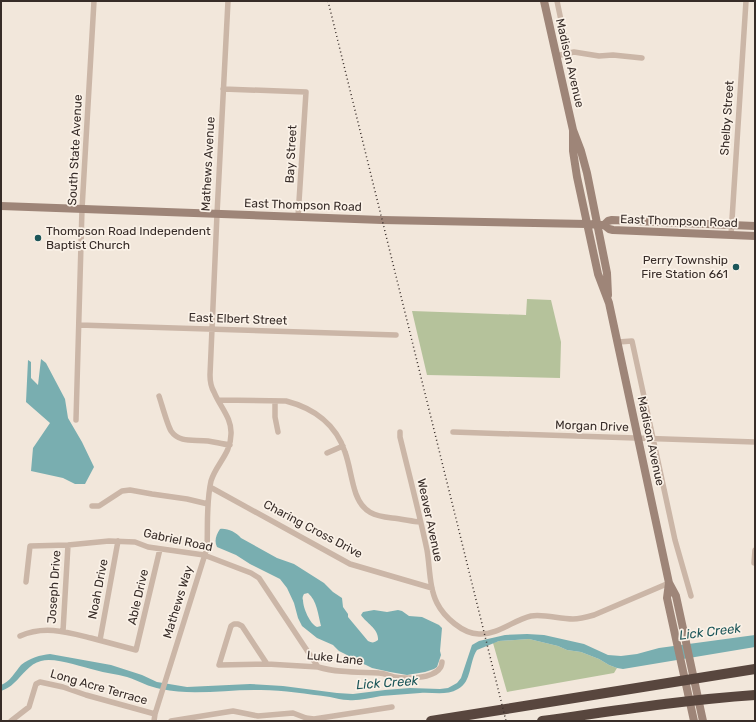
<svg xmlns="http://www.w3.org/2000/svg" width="756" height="722" font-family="Rubik,sans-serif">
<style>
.green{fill:#b5c29b}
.water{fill:#79aeb0;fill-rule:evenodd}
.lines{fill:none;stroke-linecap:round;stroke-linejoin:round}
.street{stroke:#cbb6a7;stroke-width:5.5}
.secondary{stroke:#9e8578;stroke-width:8}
.highway{stroke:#58463e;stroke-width:10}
.rail{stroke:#372c28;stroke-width:1.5;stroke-dasharray:1 3;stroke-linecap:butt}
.poi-dot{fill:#1c5659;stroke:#faf1e7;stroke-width:1.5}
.labels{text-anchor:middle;stroke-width:3.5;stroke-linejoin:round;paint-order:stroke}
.street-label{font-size:12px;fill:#372c28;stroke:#faf1e7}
.poi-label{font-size:12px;fill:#372c28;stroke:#faf1e7;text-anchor:start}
.water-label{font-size:13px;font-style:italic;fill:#1c5659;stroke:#faf1e7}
</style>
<rect width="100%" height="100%" fill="#f2e7db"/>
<path class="green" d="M 527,299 L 551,300 L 561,342 L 560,378 L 427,375 L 412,311 L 526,315 Z
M 529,639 L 558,646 L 567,650 L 581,652 L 599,659 L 609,665 L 617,668 L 614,673 L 507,692 L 493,643 L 499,641 Z"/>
<path class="water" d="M 41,359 L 46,363 L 65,399 L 68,418 L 82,442 L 94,467 L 85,484 L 75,484 L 63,478 L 31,471 L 33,448 L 50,423 L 26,402 L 28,360 L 31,362 L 31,378 L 38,385 Z
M 220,529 C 227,528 236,532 241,538 L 277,558 L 294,564 L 324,583 L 333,592 L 342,598 L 343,607 L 348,614 L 348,617 L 368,641 C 372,643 374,643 378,640 C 379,629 366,623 361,615 L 363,612 L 374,610 L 387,612 L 398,610 L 402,611 L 409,616 L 422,617 L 439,625 L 442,628 L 440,651 L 441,655 L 437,667 L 434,669 L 425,672 L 407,675 L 390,672 L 372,668 L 366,665 L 350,659 L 347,655 L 339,651 L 333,645 L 317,638 L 302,626 L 298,618 L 294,603 L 287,588 L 280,579 L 250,564 L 236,555 L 217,547 C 214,541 216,535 220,529 ZM 308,593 C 317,601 318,614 321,626 L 317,627 C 310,624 303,608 303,600 C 302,598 303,596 304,594 Z
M 527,634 L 544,635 L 584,644 L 608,655 L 621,656 L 637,654 L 659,648 L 755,635 L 755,647 L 623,669 L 617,668 L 609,665 L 599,659 L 581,652 L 567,650 L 558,646 L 529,639 L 499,641 L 477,650 C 469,662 472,682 458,689 C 446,696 433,692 420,693 C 407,694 394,695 381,696 C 369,698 359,701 348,700 C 342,700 336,698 330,697 C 307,694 284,690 261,690 C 228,689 194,696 161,689 C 149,687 139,681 127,677 C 116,674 105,673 95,670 C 81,667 55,657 41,661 C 29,664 23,675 14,683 C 10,687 6,689 1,691 L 1,685 C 10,682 15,672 21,665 C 30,658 40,655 50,654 L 111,665 L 142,675 L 157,682 L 187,687 L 250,684 L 283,686 L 337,693 L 353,694 L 385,690 L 410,688 L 440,689 L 448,688 L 457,683 L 461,678 L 472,645 L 479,641 L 505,635 Z"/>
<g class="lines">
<path class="street" d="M 557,1 L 568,54
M 556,56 L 574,52 L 599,56 L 613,55 L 642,58
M 223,89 L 306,92 L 298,217
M 731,235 L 746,1
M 79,325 L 396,335
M 618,342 L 632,341 L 675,540 L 691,596
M 159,396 C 162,405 167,424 171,431 C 180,444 195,439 208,441 C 215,442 222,444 230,445
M 218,400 L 286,401 C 313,408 336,424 345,452 C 350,466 351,480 356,494 C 363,513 375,516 392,518 C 402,519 411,521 420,522
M 275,401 L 275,417 L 278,432
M 76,420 L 82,209 L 94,1
M 400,432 L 400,437 C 409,474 419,512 427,550 C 430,567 429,587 437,603 C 444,617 463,634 479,634 C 497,635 514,620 531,616 C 545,614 559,619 573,619 C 580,619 587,617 594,615 L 669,583
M 453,432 L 755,442
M 327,453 L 343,446
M 210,487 L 350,564 L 432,588
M 92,506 L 99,506 L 122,491 L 130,490 L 152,494 L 187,499 L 208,504
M 754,563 L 755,550
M 26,582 L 30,546 L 68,545 L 109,541 L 135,542 L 148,547 L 204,555 L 251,573 L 259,578 L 318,667
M 63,631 L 68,545
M 20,636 C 44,625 67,632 91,638 C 106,642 121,646 136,650 L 160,549
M 100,640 L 118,541
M 267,664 L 242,626 L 238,624 L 234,624 L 231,626 L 219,665 L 267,664 L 318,667 C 338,673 359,672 379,673 C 384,673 389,676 394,677 C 405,679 433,679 440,668 C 441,668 442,663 442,662
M 11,721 L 29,707 L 36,684 L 40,682 L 63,687 L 86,695 L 155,714
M 154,721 L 155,714 L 207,548 C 208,526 206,503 211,481 C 216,464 231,454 231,434 C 232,418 220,407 214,392 C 211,387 210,381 210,375 L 217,214 L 228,1
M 171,721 L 233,711 L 258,716 L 293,713 L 306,718 L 314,719 L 392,707"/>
<path class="secondary" d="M 544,1 L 573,130 L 581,151 L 587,173 L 607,273 L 608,295
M 573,130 L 573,151 L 577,177 L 598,274 L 609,303 L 669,583 L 676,596 L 703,721
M 1,206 L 382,220 L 587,224 L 604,225 L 609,229 L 613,230 L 755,236
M 604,225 L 608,221 L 612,220 L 755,226
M 669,583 L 667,598 L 694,721"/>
<path class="highway" d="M 431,721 L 755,669
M 542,721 C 613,711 683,700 755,695"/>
<path class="rail" d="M 328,1 L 506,721"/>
</g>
<g class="poi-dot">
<circle cx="38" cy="238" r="4"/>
<circle cx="736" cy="267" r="4"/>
</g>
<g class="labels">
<g class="street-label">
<text transform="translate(570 63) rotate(77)" y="4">Madison Avenue</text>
<text transform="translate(727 118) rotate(-86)" y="4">Shelby Street</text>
<text transform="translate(75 150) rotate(-87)" y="4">South State Avenue</text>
<text transform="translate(291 154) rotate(-87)" y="4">Bay Street</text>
<text transform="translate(208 164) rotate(-87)" y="4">Mathews Avenue</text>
<text transform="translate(303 205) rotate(2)" y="4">East Thompson Road</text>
<text transform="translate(679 221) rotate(2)" y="4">East Thompson Road</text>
<text transform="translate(238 319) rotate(2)" y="4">East Elbert Street</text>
<text transform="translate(592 426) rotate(2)" y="4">Morgan Drive</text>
<text transform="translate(651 441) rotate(78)" y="4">Madison Avenue</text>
<text transform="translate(430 520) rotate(78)" y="4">Weaver Avenue</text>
<text transform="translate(313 529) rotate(28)" y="4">Charing Cross Drive</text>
<text transform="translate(178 540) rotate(12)" y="4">Gabriel Road</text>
<text transform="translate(54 587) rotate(-86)" y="4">Joseph Drive</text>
<text transform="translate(98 589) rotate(-79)" y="4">Noah Drive</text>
<text transform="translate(138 597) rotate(-77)" y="4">Able Drive</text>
<text transform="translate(178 602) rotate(-73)" y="4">Mathews Way</text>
<text transform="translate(335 658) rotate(6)" y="4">Luke Lane</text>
<text transform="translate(99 687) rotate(16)" y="4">Long Acre Terrace</text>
</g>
<g class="poi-label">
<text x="46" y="235">Thompson Road Independent<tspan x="46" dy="14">Baptist Church</tspan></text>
<text x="728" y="264" text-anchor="end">Perry Township<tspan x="728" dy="14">Fire Station 661</tspan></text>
</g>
<g class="water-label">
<text transform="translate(710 631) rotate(-7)" y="5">Lick Creek</text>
<text transform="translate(387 682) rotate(-4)" y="5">Lick Creek</text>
</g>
</g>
<rect width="756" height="722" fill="none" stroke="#372c28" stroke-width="4"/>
</svg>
